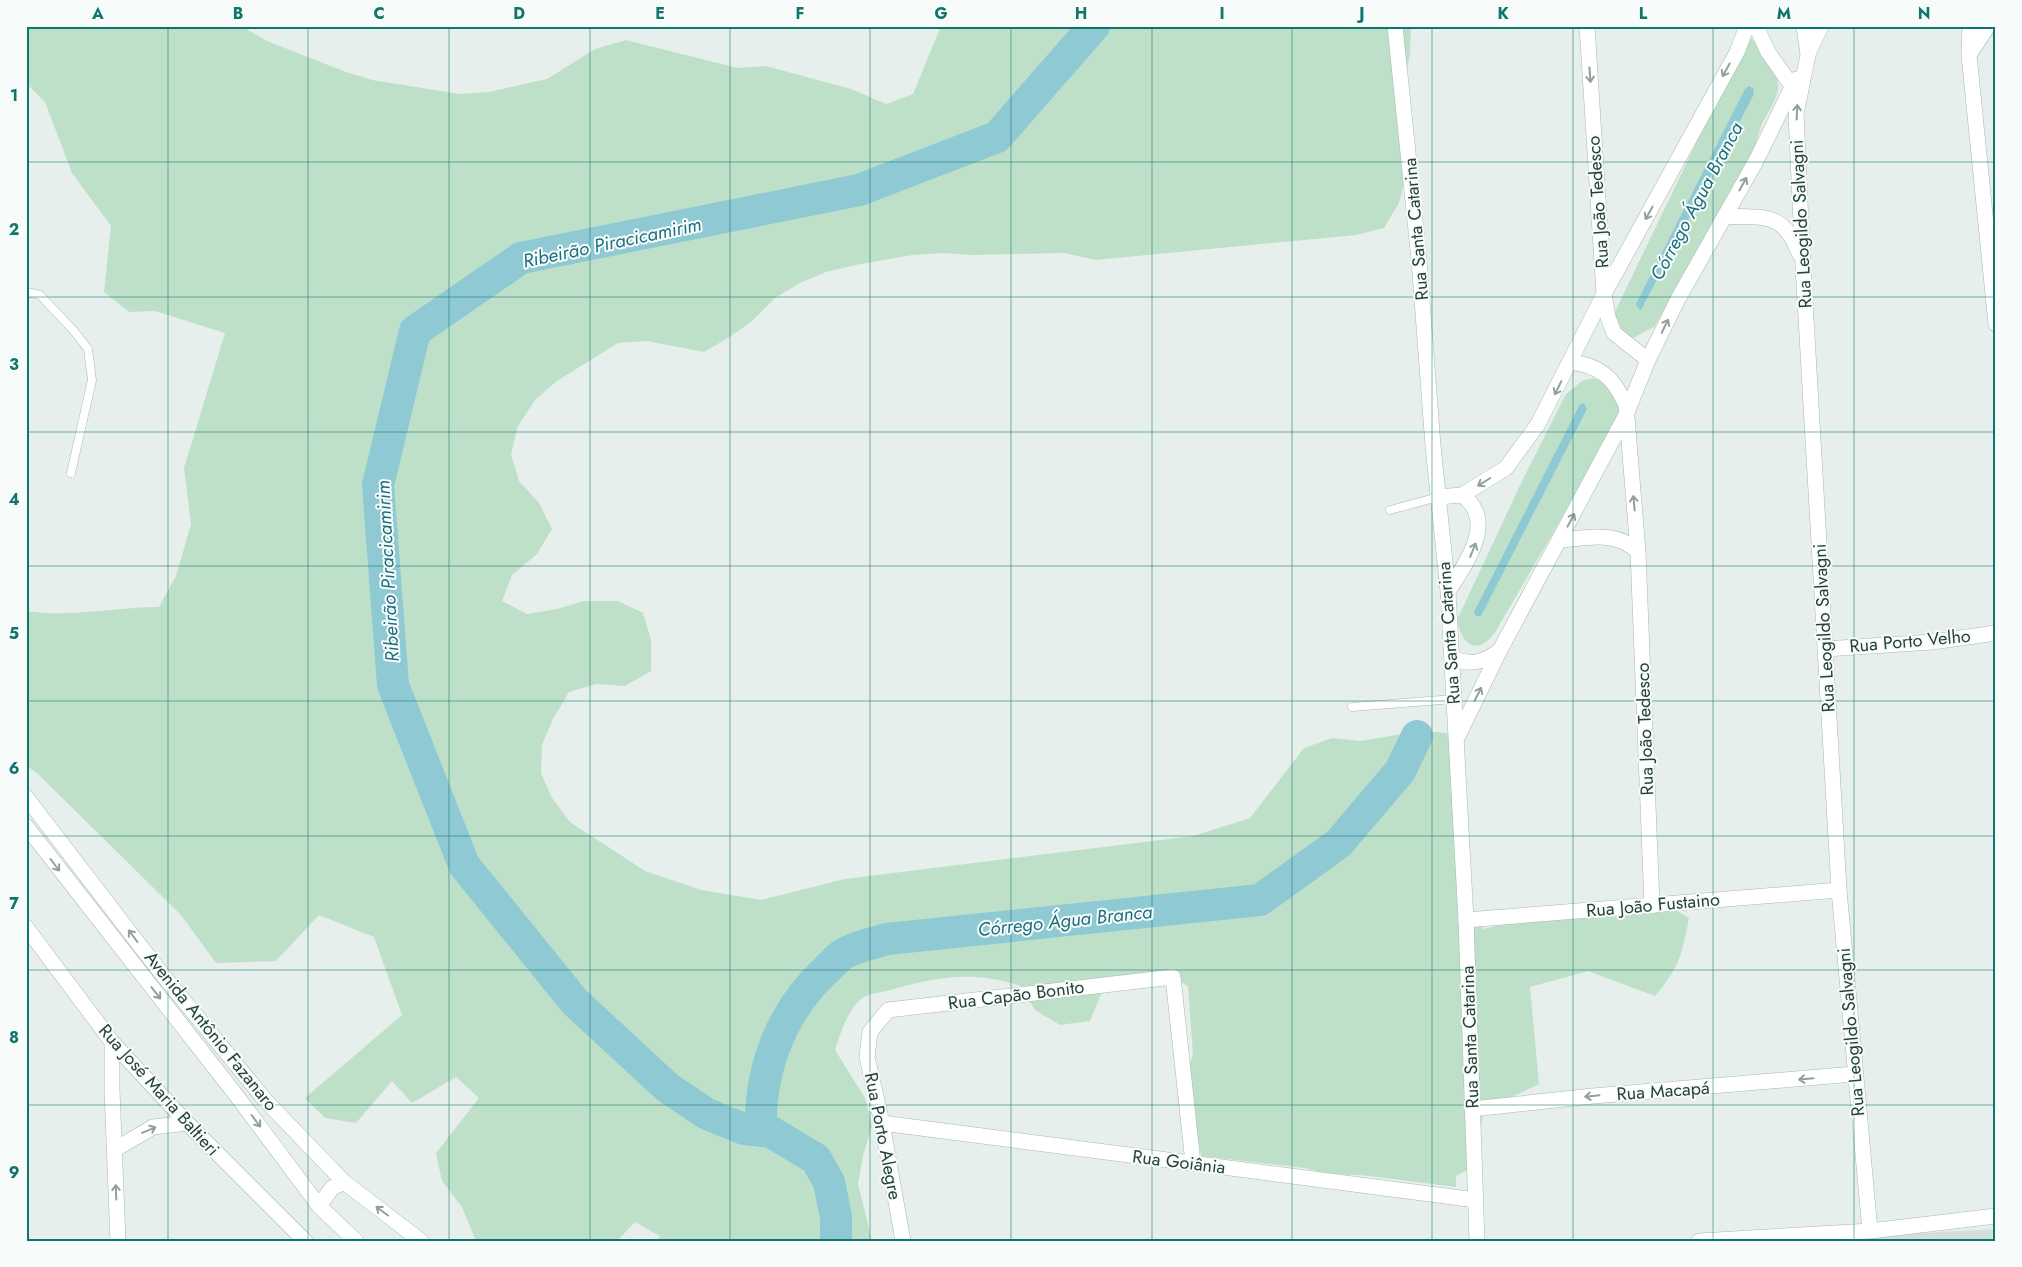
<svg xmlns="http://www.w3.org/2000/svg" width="2022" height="1267" font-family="Jost,sans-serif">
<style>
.built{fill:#d4dfda}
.green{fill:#bfe0c8}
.water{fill:#8ec9d4}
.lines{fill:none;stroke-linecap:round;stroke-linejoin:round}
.river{stroke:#8ec9d4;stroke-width:32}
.lane-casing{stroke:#a8b8b2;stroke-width:9}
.street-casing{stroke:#a8b8b2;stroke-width:16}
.secondary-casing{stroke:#a4bbb3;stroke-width:16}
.lane{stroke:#fff;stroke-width:8}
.street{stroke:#fff;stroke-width:15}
.secondary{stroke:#fff;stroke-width:15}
.oneway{stroke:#92a09c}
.grid{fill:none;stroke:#0f766e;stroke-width:1;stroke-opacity:0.55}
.labels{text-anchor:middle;stroke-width:4;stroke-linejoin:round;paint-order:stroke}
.street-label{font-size:18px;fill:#24423a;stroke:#f7fbf9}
.water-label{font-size:19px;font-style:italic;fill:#1c6f80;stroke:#f7fbf9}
.neatline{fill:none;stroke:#0f766e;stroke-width:2}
.grid-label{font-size:16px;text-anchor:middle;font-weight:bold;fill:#0f766e}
</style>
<rect width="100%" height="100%" fill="#e6efeb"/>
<path class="built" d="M 1996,1229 L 1996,1241 L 1773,1241 Z"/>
<path class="green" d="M 26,26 L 241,26 L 267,41 L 346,72 L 372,80 L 460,94 L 489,92 L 547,79 L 595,49 L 626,40 L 738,68 L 766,66 L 851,89 L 886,104 L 913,94 L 941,26 L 1411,26 L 1410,54 L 1404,85 L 1406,175 L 1399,203 L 1384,228 L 1356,235 L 1095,260 L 1065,253 L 972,255 L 942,253 L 913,255 L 855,265 L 826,272 L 800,283 L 775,298 L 751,322 L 728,338 L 704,352 L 647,341 L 618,343 L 557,381 L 535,400 L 518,426 L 511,454 L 519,481 L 539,503 L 552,529 L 537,554 L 512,575 L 502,601 L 527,614 L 557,609 L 584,601 L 618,601 L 643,613 L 651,640 L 651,671 L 625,686 L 596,684 L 569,692 L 553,719 L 542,745 L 541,773 L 552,798 L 570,822 L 645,871 L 701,890 L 761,900 L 845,879 L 1193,836 L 1250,818 L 1304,748 L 1332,738 L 1361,741 L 1420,731 L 1447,733 L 1457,761 L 1470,905 L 1483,929 L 1603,902 L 1664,903 L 1689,918 C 1682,955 1679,968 1655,996 L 1588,971 L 1530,987 L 1539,1084 L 1512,1097 L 1486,1105 L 1479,1133 L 1481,1163 L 1456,1176 L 1456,1187 L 1361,1175 L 1328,1174 L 1305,1168 L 1201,1156 C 1200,1137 1184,1117 1177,1098 L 1193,1055 L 1188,986 L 1181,982 L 1124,978 L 1101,994 L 1090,1021 L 1060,1025 L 1035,1010 L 1021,986 C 974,971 941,976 894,989 C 885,992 872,993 864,997 C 849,1006 840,1034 835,1050 L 865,1098 L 872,1126 L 863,1156 L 858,1184 L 872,1241 L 658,1241 L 660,1236 L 635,1222 L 617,1241 L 476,1241 L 462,1207 L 442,1181 L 436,1153 L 479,1098 L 456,1077 L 412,1103 L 392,1081 L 356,1123 L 325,1118 L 305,1098 L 402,1015 L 374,937 L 319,915 L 276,961 L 216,963 L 181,915 L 39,775 L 26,765 L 26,611 C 71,618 115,607 159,607 L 176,576 L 191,524 L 184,468 L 225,333 L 155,311 L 129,312 L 104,292 L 111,226 L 72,173 L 45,102 L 26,83 Z
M 1750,37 C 1762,50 1779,68 1778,88 C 1777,101 1767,113 1762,124 C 1759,131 1757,140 1755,147 L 1655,326 L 1628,341 L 1611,320 L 1740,52 Z
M 1593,378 L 1606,384 L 1622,404 L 1613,430 L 1494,634 C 1476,656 1462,645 1457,620 L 1523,479 L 1566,394 L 1582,381 Z"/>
<path class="water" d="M 1749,86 L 1754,89 L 1753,96 L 1641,310 L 1637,307 L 1636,304 L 1745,89 Z
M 1584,403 L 1587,409 L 1481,616 L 1476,616 L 1474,613 L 1475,610 L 1580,404 Z"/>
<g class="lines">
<path class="river" d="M 761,1131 C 759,1070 781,1011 827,969 C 833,964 839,955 847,952 C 859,946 874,943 887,939 L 1260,900 L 1339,843 L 1400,771 L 1417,736
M 836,1241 L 836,1217 L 829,1182 L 816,1159 L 771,1132 L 744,1129 L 707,1114 L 668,1088 L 575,1002 L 464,865 L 393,685 L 378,485 L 415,331 L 521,258 L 859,190 L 997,137 L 1094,26"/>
<defs>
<path id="lane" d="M 26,292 L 40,295 L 74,331 L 88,349 L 92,380 L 71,473
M 1390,510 L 1438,497
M 1352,707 L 1454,699"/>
<path id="street" d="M 1587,26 L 1604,294 L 1608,317 L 1614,333 L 1648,360
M 1756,26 L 1768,52 L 1792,86
M 1804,26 L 1808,55 L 1796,114 L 1803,266 L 1839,890 L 1870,1231
M 1970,26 L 1969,55 L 1996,324
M 1971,52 L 1988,26
M 1808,54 L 1821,26
M 1726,216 C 1764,218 1783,211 1799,253
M 1570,362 C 1600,365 1614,378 1626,405 L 1638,552 L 1652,906
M 1438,497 L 1462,495 L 1506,468 L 1538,424 L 1604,294 L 1737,52 L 1747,26
M 1560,540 C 1587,538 1617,530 1638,552
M 1825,649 L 1932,642 L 1996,633
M 1452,658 C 1471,666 1485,662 1500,650
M 1457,738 L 1500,650 L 1626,415 L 1648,360 L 1678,299 L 1756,161 L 1796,79
M 1466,920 L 1839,890
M 26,927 L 112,1042 L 187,1123 L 305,1241
M 112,1042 L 112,1090 L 118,1241
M 1472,1109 L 1593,1096 L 1854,1074
M 882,1123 L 1476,1200
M 114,1150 L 153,1127 L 187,1123
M 903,1241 L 882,1123 L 867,1057 L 870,1032 L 888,1010 L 1173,977 L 1193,1163
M 1699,1241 L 1870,1231 L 1996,1216"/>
<path id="secondary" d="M 1395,26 L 1419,260 L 1433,446 L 1448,591 L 1466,920 L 1477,1241
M 1448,591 C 1465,565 1498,521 1462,495
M 26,797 L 158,969 L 265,1100 L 344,1182 L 421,1241
M 26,826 L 236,1095 L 319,1206 L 356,1241
M 319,1206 L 332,1188 L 344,1182"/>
</defs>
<use href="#lane" class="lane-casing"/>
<use href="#street" class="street-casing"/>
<use href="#secondary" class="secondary-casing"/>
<use href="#lane" class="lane"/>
<use href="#street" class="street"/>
<use href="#secondary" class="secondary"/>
</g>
<defs><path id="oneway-shaft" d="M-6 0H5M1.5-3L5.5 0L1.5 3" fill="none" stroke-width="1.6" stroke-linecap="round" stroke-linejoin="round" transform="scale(1.25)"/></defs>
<g class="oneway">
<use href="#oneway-shaft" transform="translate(1726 70) rotate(119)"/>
<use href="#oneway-shaft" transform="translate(1590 75) rotate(86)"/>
<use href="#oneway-shaft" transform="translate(1797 112) rotate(-87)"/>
<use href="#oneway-shaft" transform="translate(1743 184) rotate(-61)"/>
<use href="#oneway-shaft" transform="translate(1649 213) rotate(119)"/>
<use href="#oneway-shaft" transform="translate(1665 326) rotate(-64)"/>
<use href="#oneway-shaft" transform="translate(1558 388) rotate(116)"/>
<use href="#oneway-shaft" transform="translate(1484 482) rotate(148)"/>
<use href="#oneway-shaft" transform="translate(1634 503) rotate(-95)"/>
<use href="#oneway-shaft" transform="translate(1571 520) rotate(-62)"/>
<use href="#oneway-shaft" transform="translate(1473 550) rotate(-68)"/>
<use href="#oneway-shaft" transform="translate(1478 694) rotate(-63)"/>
<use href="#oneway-shaft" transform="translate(55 865) rotate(53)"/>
<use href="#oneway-shaft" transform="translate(133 936) rotate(-127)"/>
<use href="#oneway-shaft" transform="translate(156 993) rotate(52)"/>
<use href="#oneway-shaft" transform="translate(1806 1079) rotate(175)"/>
<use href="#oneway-shaft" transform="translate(1592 1096) rotate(174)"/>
<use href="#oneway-shaft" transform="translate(256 1121) rotate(53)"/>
<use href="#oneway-shaft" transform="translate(149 1130) rotate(-23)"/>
<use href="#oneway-shaft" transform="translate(116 1192) rotate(-92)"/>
<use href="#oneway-shaft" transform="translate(382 1211) rotate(-143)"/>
</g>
<path class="grid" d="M 168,26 L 168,1241M 308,26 L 308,1241M 449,26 L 449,1241M 590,26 L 590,1241M 730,26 L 730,1241M 870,26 L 870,1241M 1011,26 L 1011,1241M 1152,26 L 1152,1241M 1292,26 L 1292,1241M 1432,26 L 1432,1241M 1573,26 L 1573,1241M 1713,26 L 1713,1241M 1854,26 L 1854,1241M 26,162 L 1996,162M 26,297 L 1996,297M 26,432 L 1996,432M 26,566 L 1996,566M 26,701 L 1996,701M 26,836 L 1996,836M 26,970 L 1996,970M 26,1105 L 1996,1105"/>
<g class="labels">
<g class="street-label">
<text transform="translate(1598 202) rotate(-94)" y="6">Rua João Tedesco</text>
<text transform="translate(1801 224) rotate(-93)" y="6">Rua Leogildo Salvagni</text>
<text transform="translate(1416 229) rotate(-95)" y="6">Rua Santa Catarina</text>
<text transform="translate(1824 628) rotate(-93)" y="6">Rua Leogildo Salvagni</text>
<text transform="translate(1449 633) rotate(-94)" y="6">Rua Santa Catarina</text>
<text transform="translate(1910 641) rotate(-5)" y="6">Rua Porto Velho</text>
<text transform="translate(1645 729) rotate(-92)" y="6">Rua João Tedesco</text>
<text transform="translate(1653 905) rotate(-5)" y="6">Rua João Fustaino</text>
<text transform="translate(1016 995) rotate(-7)" y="6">Rua Capão Bonito</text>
<text transform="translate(211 1031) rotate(51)" y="6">Avenida Antônio Fazanaro</text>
<text transform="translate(1851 1032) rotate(-95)" y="6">Rua Leogildo Salvagni</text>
<text transform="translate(1470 1037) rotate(-92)" y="6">Rua Santa Catarina</text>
<text transform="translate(159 1090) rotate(48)" y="6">Rua José Maria Baltieri</text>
<text transform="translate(1663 1091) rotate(-4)" y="6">Rua Macapá</text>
<text transform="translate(883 1136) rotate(79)" y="6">Rua Porto Alegre</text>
<text transform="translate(1179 1162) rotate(7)" y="6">Rua Goiânia</text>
</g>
<g class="water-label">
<text transform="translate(1696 201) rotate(-62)" y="7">Córrego Água Branca</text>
<text transform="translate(612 242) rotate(-12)" y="7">Ribeirão Piracicamirim</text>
<text transform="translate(387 571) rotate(-93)" y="7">Ribeirão Piracicamirim</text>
<text transform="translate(1065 920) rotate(-6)" y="7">Córrego Água Branca</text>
</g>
</g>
<rect width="2022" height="1267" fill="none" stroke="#f7fbf9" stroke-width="55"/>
<rect x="28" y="28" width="1966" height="1212" class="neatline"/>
<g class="grid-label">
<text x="98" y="19">A</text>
<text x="238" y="19">B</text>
<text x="379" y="19">C</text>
<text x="519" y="19">D</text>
<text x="660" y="19">E</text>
<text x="800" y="19">F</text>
<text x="941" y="19">G</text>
<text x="1081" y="19">H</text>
<text x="1222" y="19">I</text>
<text x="1362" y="19">J</text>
<text x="1503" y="19">K</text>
<text x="1643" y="19">L</text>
<text x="1784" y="19">M</text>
<text x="1924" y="19">N</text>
<text x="14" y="101">1</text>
<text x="14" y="235">2</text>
<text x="14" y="370">3</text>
<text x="14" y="505">4</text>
<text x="14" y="639">5</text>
<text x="14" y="774">6</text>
<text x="14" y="909">7</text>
<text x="14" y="1043">8</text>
<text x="14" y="1178">9</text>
</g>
</svg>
